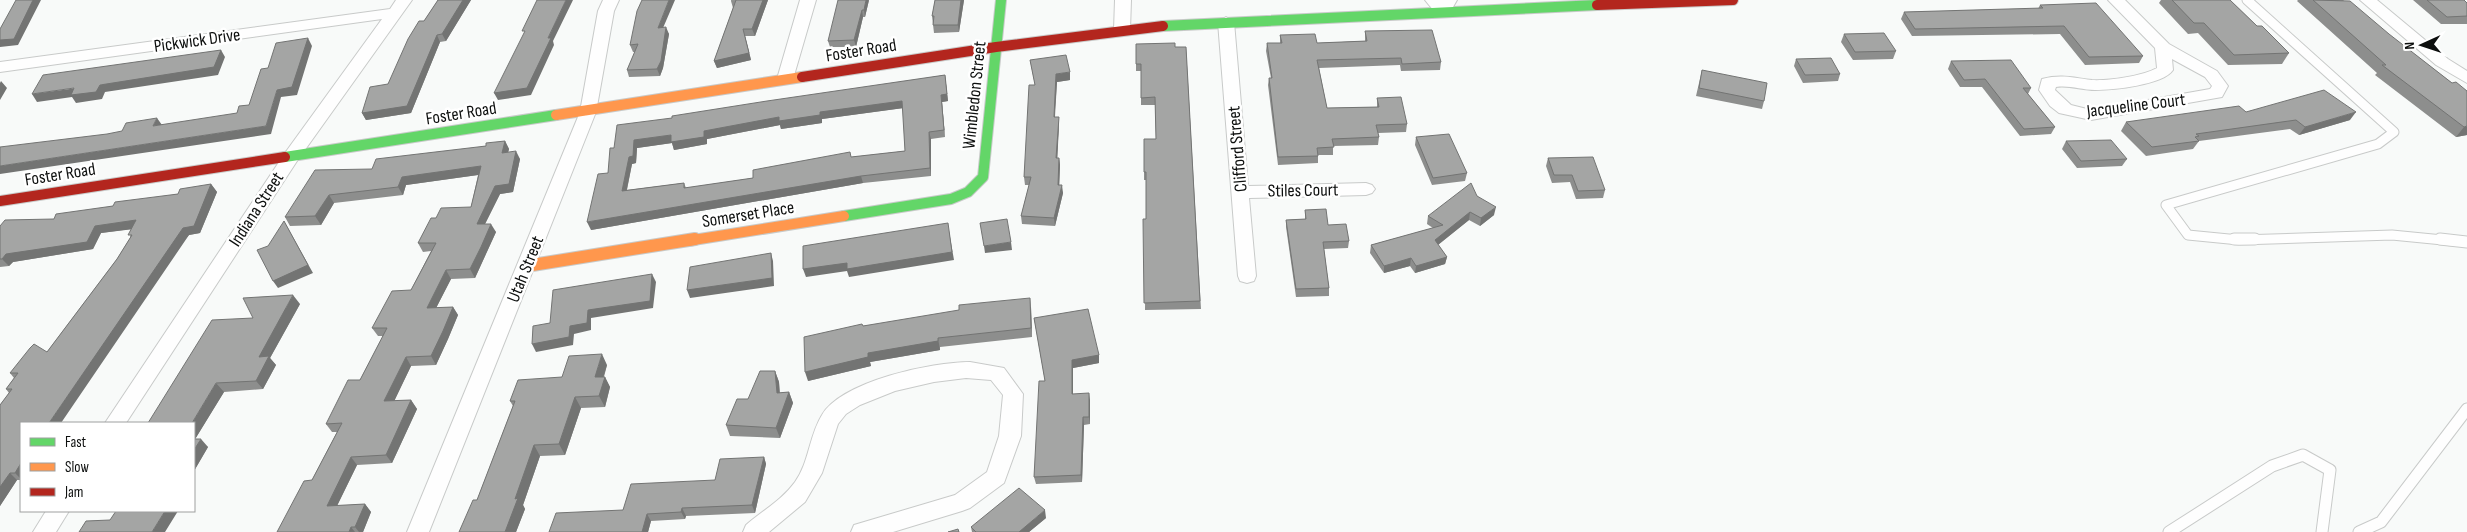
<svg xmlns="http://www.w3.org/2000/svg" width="2467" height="532" font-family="'Sofia Sans Condensed',sans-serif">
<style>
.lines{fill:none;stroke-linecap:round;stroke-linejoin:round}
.lane-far1-casing{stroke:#c8cac9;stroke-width:11}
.lane-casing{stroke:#c8cac9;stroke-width:13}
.street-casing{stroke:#c8cac9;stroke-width:2}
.fast-casing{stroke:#c8cac9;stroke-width:12}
.slow-far1-casing{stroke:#c8cac9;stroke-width:12}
.slow-casing{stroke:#c8cac9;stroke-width:14}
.jam-casing{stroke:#c8cac9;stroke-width:12}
.lane-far1{stroke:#fefefe;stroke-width:9}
.lane{stroke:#fefefe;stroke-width:11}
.street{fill:#fefefe;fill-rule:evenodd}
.fast{stroke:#63d668;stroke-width:10}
.slow-far1{stroke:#ff974d;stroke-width:10}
.slow{stroke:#ff974d;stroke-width:12}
.jam{stroke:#b3261e;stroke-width:10}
.wall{fill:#8d8e8d;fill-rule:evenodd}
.shaded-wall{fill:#737473}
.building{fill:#a4a5a4;stroke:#737473;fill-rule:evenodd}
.labels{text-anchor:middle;stroke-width:5;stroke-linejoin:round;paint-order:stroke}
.street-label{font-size:18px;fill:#0d0f0e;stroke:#fff}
</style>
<rect width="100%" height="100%" fill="#f8faf9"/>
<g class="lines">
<defs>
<path id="lane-far1" d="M 2247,0 L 2394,132 L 2378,144 L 2166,205 L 2188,235 L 2239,240 L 2392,235 L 2453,241"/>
<path id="lane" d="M 2234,239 L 2255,239
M 2440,239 L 2467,242
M 2169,532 L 2272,466 L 2303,455 L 2330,470 L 2322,532
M 2359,532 L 2381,522 L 2467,409"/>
<path id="street" d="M 396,0 L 412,0 L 297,161 L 126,423 L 105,423 L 285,153 L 382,19 L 0,72 L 0,62 L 390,9 Z
M 603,0 L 619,0 L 614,11 L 596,112 L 429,532 L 407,532 L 580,112 L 598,11 Z
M 800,0 L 816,0 L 793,79 L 791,83 L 779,83 L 777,79 Z
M 1115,0 L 1131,0 L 1130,30 L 1127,33 L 1122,35 L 1114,30 Z
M 1425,0 L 1457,0 L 1449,14 C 1438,17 1432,9 1425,0 Z
M 2108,0 L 2125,0 L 2169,44 L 2217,71 L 2228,86 L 2222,97 L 2091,120 L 2059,113 L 2050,106 L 2039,90 L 2042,79 C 2062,74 2073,78 2092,80 C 2108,81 2143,76 2157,68 L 2155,48 ZM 2172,59 L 2205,77 L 2212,86 L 2210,89 L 2091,110 L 2071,105 L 2055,90 L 2056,87 C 2070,85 2081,90 2095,90 C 2113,90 2163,85 2173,70 Z
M 2360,0 L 2377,0 L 2448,59 L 2467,71 L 2467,83 L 2436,65 Z
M 1226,17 L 1234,22 L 1248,186 L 1366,183 L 1372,185 L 1375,189 L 1372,193 L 1366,195 L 1249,198 L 1256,276 L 1254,281 L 1247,283 L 1240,281 L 1238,276 L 1218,22 Z
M 970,362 L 1004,368 L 1023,394 L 1021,436 L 1004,483 L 970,508 L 962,511 L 893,532 L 851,532 L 854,525 L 955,495 L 987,472 L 999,436 L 1003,395 L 991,380 L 966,378 L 934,382 L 895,391 L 860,405 L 846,414 L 838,424 L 822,473 L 805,502 L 769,532 L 743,532 L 746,525 C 762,511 782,500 795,482 C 809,463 809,436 822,415 C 842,381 932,362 970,362 Z
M 46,511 L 69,511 L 56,532 L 33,532 Z"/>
<path id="fast" d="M 1163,26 L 1597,5
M 285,157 L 556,115
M 844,216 L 951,199 L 968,192 L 983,177 L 1001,0"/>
<path id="slow-far1" d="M 556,115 L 802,77
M 687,241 L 844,216"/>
<path id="slow" d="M 526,266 L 695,239"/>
<path id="jam" d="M 1597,5 L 1733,0
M 802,77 L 996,47 L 1163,26
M 0,201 L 285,157"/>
</defs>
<use href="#lane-far1" class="lane-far1-casing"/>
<use href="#lane" class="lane-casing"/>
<use href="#street" class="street-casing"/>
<use href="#fast" class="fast-casing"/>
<use href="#slow-far1" class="slow-far1-casing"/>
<use href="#slow" class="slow-casing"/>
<use href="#jam" class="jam-casing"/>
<use href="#lane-far1" class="lane-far1"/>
<use href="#lane" class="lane"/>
<use href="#street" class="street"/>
<use href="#fast" class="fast"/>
<use href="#slow-far1" class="slow-far1"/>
<use href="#slow" class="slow"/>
<use href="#jam" class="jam"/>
</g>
<path class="wall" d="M 438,0 L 471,0 L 446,41 L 440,42 L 411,113 L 366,120 L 362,113 L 388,84 L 424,21 Z
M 768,0 L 755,36 L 745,36 L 751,60 L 717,68 L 714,61 L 733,8 L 731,1 Z
M 869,0 L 865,17 L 863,17 L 856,47 L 830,47 L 828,41 Z
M 935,0 L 964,0 L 959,32 L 934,33 L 932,16 Z
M 2161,0 L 2230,0 L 2257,26 L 2289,53 L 2282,64 L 2228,65 L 2198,33 L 2188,34 L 2159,3 Z
M 2298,0 L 2343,0 L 2452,83 L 2467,135 L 2456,137 L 2375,75 L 2377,73 L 2297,1 Z
M 2413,0 L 2464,0 L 2467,3 L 2467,24 L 2441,24 Z
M 2040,5 L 2143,56 L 2139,63 L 2085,65 L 2060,34 L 1912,36 L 1901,19 L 1904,12 L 2038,9 Z
M 663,27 L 669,34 L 663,68 L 660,76 L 629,77 L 627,70 L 635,52 L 633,52 L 630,45 Z
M 1365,31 L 1441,62 L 1440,70 L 1401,71 L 1400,65 L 1319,68 L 1327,108 L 1377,107 L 1377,98 L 1407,124 L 1406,132 L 1378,133 L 1379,137 L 1378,145 L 1333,146 L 1333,155 L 1318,155 L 1318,163 L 1278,165 L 1268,85 L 1269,78 L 1271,78 L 1266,51 L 1267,43 L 1280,43 L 1280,35 L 1317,43 L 1365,41 Z
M 1844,34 L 1896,51 L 1893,59 L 1853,60 L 1841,42 Z
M 1175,47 L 1186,47 L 1201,309 L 1145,310 L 1146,219 L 1146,180 L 1144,180 L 1144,172 L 1156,139 L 1155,105 L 1141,105 L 1141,71 L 1136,71 L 1136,64 Z
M 1796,59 L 1840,74 L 1838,81 L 1803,83 L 1794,66 Z
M 1030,60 L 1070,80 L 1057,82 L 1055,117 L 1059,124 L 1057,158 L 1059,158 L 1060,165 L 1059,185 L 1063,193 L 1055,226 L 1022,224 L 1021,216 L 1029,185 L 1025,185 L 1024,177 L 1035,85 Z
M 1951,61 L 2031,88 L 2028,94 L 2055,127 L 2051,134 L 2020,136 L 1982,87 L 1960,87 L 1948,69 Z
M 1702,70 L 1764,101 L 1762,109 L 1696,96 Z
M 945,75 L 948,101 L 942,102 L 945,137 L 931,139 L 931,176 L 863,183 L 591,230 L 608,173 L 614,148 L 672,118 ZM 903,108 L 905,151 L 852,157 L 753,178 L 686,188 L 684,183 L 627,190 L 632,164 L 636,163 L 637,148 L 672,143 L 674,150 L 707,144 L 707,139 L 780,125 L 781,129 L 822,123 L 822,119 Z
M 2246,112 L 2350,120 L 2299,135 L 2290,129 L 2199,141 L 2193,149 L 2146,156 L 2121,131 L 2126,122 Z
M 1416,137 L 1467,173 L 1465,181 L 1432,185 L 1415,145 Z
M 505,141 L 509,149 L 508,152 L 520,159 L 513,192 L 500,194 L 485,224 L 496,232 L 475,278 L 451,279 L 436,308 L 453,307 L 458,315 L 448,339 L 436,365 L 411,366 L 394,401 L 411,400 L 417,409 L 392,463 L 357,465 L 337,506 L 365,504 L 371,512 L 363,532 L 277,532 L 312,480 L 337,432 L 332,432 L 326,424 L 360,380 L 383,336 L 378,336 L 372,328 L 411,290 L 431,251 L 423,252 L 418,243 L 436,218 L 471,207 L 478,175 L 406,185 L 403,195 L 334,203 L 321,225 L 290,226 L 285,217 L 372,169 L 486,146 Z
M 2066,141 L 2127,159 L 2122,166 L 2077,168 L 2062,149 Z
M 1548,158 L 1605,190 L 1603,198 L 1576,199 L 1570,182 L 1552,183 L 1546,166 Z
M 211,184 L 217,192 L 200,233 L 189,235 L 21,423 L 21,480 L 17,480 L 0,506 L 0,405 L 9,393 L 6,389 L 14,378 L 10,373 L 47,352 L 117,259 L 130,238 L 131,229 L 101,233 L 93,249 L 13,262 L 9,266 L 0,267 L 0,226 L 54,219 L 113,206 L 178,194 Z
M 1477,196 L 1494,215 L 1480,226 L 1469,220 L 1438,245 L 1447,257 L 1445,264 L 1415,273 L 1410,266 L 1384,273 L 1370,253 L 1371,245 L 1433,228 L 1427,224 L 1428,216 Z
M 1305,210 L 1328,225 L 1349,241 L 1348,248 L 1324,249 L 1329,288 L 1329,296 L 1296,297 L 1286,227 L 1286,220 L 1305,219 Z
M 300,304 L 270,358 L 276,365 L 263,389 L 224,392 L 195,439 L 208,447 L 194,471 L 194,423 L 253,318 Z
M 1031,307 L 1032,337 L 940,347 L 940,350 L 870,362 L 871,366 L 808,381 L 863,326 Z
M 1034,318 L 1099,355 L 1099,363 L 1073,368 L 1073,394 L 1090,400 L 1090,424 L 1084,425 L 1082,482 L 1036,484 L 1034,477 L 1045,381 Z
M 607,365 L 604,377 L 605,377 L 610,387 L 605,407 L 581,408 L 565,455 L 540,456 L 523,505 L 525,509 L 516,532 L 459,532 L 477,500 L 513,406 L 510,401 L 562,377 Z
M 775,371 L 779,382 L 780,393 L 789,392 L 793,403 L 780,438 L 730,436 L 726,425 L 748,399 Z
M 764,457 L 766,464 L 755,513 L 686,516 L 685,519 L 651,521 L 648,532 L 549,532 L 623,510 L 715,480 Z
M 1046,518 L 1029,532 L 972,532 L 971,527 Z"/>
<path class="shaded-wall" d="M 33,0 L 41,0 L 18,45 L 0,47 L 0,40 Z
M 463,0 L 471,0 L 446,41 L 442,34 Z
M 566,0 L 573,0 L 553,41 L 554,45 L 531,95 L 498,100 L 494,93 L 548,38 Z
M 669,0 L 675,0 L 660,35 L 658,28 Z
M 763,0 L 768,0 L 755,36 L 752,29 Z
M 866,0 L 869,0 L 865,17 L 864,10 Z
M 961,0 L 964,0 L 959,32 L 958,25 Z
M 862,10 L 863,17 L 856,47 L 854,40 Z
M 666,27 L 669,34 L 663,68 L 660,76 L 657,69 Z
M 437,35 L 440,42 L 411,113 L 366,120 L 362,113 Z
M 745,36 L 751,60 L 717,68 L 714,61 Z
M 308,38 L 312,46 L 297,95 L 281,97 L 271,134 L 0,174 L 0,166 L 266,126 L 277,90 Z
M 221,50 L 225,57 L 218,75 L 105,92 L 102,99 L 76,103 L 72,97 L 37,102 L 32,94 L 100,85 Z
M 1070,72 L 1070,80 L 1057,82 L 1054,124 L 1054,117 L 1056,74 Z
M 945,75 L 948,101 L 942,102 L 945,137 L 944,130 L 941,95 Z
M 1,81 L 7,88 L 0,100 L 0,83 Z
M 902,101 L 904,108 L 822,119 L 822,123 L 781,129 L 780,125 L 707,139 L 707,144 L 674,150 L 672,143 L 637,148 L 636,163 L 632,164 L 625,198 L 622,191 L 629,157 L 634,140 L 704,131 L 779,117 Z
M 2356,112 L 2350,120 L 2299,135 L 2305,127 Z
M 1059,117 L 1059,124 L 1057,166 L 1056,158 Z
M 157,118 L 162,125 L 153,126 Z
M 2467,126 L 2467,135 L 2456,137 L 2464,127 Z
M 929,132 L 931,139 L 931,176 L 930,168 Z
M 505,141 L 509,149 L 506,161 L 502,153 Z
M 516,151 L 520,159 L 513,192 L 500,194 L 481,232 L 477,224 L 495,186 Z
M 1059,158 L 1060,165 L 1059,193 L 1058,185 Z
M 481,166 L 485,174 L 406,185 L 403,195 L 398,187 L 402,177 Z
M 861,176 L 863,183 L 591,230 L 587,222 Z
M 211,184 L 217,192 L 200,233 L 189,235 L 61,423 L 49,423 Z
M 1062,185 L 1063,193 L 1055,226 L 1054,218 Z
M 329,195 L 334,203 L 321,225 L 315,216 Z
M 1496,207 L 1494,215 L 1480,226 L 1481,218 Z
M 1470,212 L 1469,220 L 1434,248 L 1435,240 Z
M 136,220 L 142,228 L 101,233 L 93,249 L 13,262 L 9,266 L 2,259 L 6,254 L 95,226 Z
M 284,221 L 313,273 L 278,288 L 273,281 Z
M 491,224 L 496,232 L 475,278 L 470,269 Z
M 949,231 L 954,260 L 849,277 L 847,271 L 806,277 L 803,269 Z
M 1011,242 L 1012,250 L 985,253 L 984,246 Z
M 771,253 L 773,261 L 774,286 L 690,298 L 687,290 Z
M 1447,257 L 1445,264 L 1415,273 L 1416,266 Z
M 1411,258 L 1410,266 L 1384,273 L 1384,266 Z
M 446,270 L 451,279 L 432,316 L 427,308 Z
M 652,274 L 656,282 L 653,308 L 591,318 L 591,330 L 574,334 L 573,345 L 536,352 L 532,344 L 570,326 L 588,310 Z
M 293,295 L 300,304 L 270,358 L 276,365 L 263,389 L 256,381 L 259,357 Z
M 1030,298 L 1031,307 L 1032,337 L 1031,328 Z
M 453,307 L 458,315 L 448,339 L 436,365 L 431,356 Z
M 938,338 L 940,350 L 870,362 L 871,366 L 808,381 L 805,372 L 868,353 Z
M 602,354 L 607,365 L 600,388 L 595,377 Z
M 1099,355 L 1099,363 L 1073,368 L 1073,402 L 1072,394 L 1072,360 Z
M 406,357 L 411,366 L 390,410 L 384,401 Z
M 775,371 L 779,382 L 780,404 L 777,393 Z
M 605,377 L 610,387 L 605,407 L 599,396 Z
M 216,383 L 224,392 L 194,441 L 194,423 L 192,423 Z
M 789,392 L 793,403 L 780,438 L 776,428 Z
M 1089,393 L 1090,400 L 1090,424 L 1089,417 Z
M 575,397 L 581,408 L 565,455 L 559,444 Z
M 411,400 L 417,409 L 392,463 L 386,455 Z
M 1083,417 L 1084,425 L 1082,482 L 1081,475 Z
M 201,439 L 208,447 L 194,471 L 194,450 Z
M 534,445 L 540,456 L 523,505 L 525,509 L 516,532 L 505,532 L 515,499 Z
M 351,457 L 357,465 L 333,514 L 327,506 Z
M 764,457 L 766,464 L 755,513 L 752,505 Z
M 21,463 L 21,479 L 15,473 Z
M 10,473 L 17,480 L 0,506 L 0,487 Z
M 365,504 L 371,512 L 363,532 L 359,532 L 355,527 Z
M 682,508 L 686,516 L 685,519 L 681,512 Z
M 1045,510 L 1046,518 L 1029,532 L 1019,532 Z
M 165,511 L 178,511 L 165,532 L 152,532 Z
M 647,514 L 651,521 L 648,532 L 642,532 Z
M 351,527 L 355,532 L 349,532 Z"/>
<path class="building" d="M 16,0 L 33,0 L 14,39 L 0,40 L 0,29 Z
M 438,0 L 463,0 L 442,34 L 437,35 L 407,106 L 362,113 L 370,87 L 388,84 L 408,39 L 419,21 L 424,21 Z
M 537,0 L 566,0 L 548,38 L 551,38 L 527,88 L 494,93 L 525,31 L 522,31 Z
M 642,0 L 669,0 L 658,28 L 666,27 L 661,61 L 657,69 L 627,70 L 638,44 L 630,45 L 637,11 Z
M 731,0 L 763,0 L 752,29 L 743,29 L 749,53 L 714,61 L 736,0 Z
M 838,0 L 866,0 L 864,10 L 862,10 L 854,40 L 828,41 Z
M 935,0 L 961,0 L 958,25 L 933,25 L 934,16 L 932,16 Z
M 2172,0 L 2230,0 L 2257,26 L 2262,26 L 2289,53 L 2234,55 L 2204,23 L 2194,23 Z
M 2313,0 L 2350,1 L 2389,34 L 2452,83 L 2456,82 L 2467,91 L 2467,126 L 2464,127 L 2382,65 L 2386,65 Z
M 2427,0 L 2464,0 L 2467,3 L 2467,16 L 2447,17 Z
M 2096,3 L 2143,56 L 2089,57 L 2064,26 L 1915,29 L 1904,12 L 2043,8 L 2040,5 Z
M 1432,30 L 1441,62 L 1402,64 L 1401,58 L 1317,60 L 1327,108 L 1379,107 L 1377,98 L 1401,97 L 1407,124 L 1376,125 L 1379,137 L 1332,139 L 1334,147 L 1317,148 L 1318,156 L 1278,157 L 1269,78 L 1272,78 L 1267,43 L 1282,43 L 1280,35 L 1315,34 L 1317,43 L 1367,41 L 1365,31 Z
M 1884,33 L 1896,51 L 1855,52 L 1844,34 Z
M 308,38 L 292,87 L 277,90 L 266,126 L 0,166 L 0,147 L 107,134 L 122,131 L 126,123 L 157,118 L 153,126 L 237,113 L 239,106 L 249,105 L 261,69 L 268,68 L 276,43 Z
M 1175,43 L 1175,47 L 1186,47 L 1200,301 L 1144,303 L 1143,219 L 1146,219 L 1146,172 L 1144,172 L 1144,139 L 1156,139 L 1155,97 L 1141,98 L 1141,64 L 1136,64 L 1136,44 Z
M 221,50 L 214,67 L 100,85 L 96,92 L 71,95 L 74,88 L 32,94 L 43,75 Z
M 1066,55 L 1070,72 L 1056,74 L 1054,117 L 1059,117 L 1056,158 L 1059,158 L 1058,185 L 1062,185 L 1054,218 L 1021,216 L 1031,177 L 1024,177 L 1029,85 L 1035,85 L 1030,60 Z
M 1831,58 L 1840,74 L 1805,75 L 1796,59 Z
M 2011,60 L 2031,88 L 2023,88 L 2055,127 L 2024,129 L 1985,79 L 1964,80 L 1951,61 Z
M 1702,70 L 1767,83 L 1764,101 L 1699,88 Z
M 945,75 L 947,94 L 941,95 L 944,130 L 929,132 L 930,168 L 861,176 L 587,222 L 598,174 L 608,173 L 610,148 L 614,148 L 617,125 L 672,118 L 672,116 L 767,101 ZM 902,101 L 905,151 L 851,157 L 850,152 L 753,170 L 753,178 L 684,188 L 684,183 L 622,191 L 629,157 L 633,156 L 634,140 L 671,135 L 671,142 L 704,137 L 704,131 L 779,117 L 779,121 L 820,115 L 820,112 Z
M 2324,90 L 2356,112 L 2305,127 L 2296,120 L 2196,134 L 2199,136 L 2195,137 L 2199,141 L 2152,147 L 2126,122 L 2239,106 L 2246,112 Z
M 1449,134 L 1467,173 L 1433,178 L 1416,137 Z
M 2111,140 L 2127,159 L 2081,161 L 2066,141 Z
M 505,141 L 502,153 L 516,151 L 509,184 L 495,186 L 477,224 L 491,224 L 481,247 L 470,269 L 446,270 L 427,308 L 453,307 L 443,331 L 431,356 L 406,357 L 384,401 L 411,400 L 386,455 L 351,457 L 327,506 L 365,504 L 355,527 L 351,527 L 349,532 L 277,532 L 304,481 L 312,480 L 342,423 L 326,424 L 348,380 L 360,380 L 387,328 L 372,328 L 392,291 L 411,290 L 436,243 L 418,243 L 431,218 L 436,218 L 441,208 L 471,207 L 481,166 L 402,177 L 398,187 L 329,195 L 315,216 L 285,217 L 315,170 L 372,169 L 376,159 L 486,146 L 486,143 Z
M 1593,157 L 1605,190 L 1578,191 L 1572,175 L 1554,175 L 1548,158 Z
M 1471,183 L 1477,196 L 1496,207 L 1481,218 L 1470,212 L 1435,240 L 1447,257 L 1416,266 L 1411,258 L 1384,266 L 1371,245 L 1443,225 L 1428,216 Z
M 211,184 L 194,226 L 183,228 L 49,423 L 21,423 L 21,463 L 15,473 L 10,473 L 0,487 L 0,405 L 12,389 L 6,389 L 18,373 L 10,373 L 30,348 L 34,344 L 47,352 L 117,259 L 132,235 L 128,235 L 136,220 L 95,226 L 87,242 L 6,254 L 2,259 L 0,259 L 0,226 L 5,220 L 54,219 L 56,214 L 113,206 L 115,202 L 178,194 L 180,189 Z
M 1326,209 L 1328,225 L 1346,224 L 1349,241 L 1323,242 L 1329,288 L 1296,289 L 1286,220 L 1306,219 L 1305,210 Z
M 1007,219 L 1011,242 L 984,246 L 980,223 Z
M 284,221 L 308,265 L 273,281 L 257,250 L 268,246 Z
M 948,223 L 952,252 L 847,269 L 847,263 L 803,269 L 803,246 Z
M 771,253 L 772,278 L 687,290 L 690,267 Z
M 652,274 L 650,301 L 588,310 L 587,323 L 570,326 L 569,337 L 532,344 L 533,326 L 550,323 L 553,290 Z
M 293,295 L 259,357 L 269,356 L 256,381 L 216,383 L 192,423 L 148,423 L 212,320 L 253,318 L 243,298 Z
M 1030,298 L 1031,328 L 938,338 L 938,341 L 868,353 L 868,357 L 805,372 L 804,337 L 862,324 L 863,326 L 959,310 L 959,305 Z
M 1088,309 L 1099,355 L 1072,360 L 1072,394 L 1089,393 L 1089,417 L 1083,417 L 1081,475 L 1034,477 L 1039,381 L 1045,381 L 1034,318 Z
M 602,354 L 595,377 L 605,377 L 599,396 L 575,397 L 559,444 L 534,445 L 515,499 L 518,498 L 505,532 L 459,532 L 473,500 L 477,500 L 515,401 L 510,401 L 518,380 L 562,377 L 569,356 Z
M 760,371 L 775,371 L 777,393 L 789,392 L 776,428 L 726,425 L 737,399 L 748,399 Z
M 194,439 L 201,439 L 194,450 Z
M 764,457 L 752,505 L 682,508 L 681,512 L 647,514 L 642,532 L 549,532 L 556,513 L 623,510 L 631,484 L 715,480 L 720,459 Z
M 1019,488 L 1045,510 L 1019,532 L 976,532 L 971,527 Z
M 116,511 L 165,511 L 152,532 L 79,532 L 86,521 L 110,520 Z
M 958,529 L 959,532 L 948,532 Z"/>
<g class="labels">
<g class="street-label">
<text transform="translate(197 40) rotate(-8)" y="6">Pickwick Drive</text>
<text transform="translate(861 50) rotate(-9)" y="6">Foster Road</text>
<text transform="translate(974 95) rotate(-84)" y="6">Wimbledon Street</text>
<text transform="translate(2136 105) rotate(-7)" y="6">Jacqueline Court</text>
<text transform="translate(461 113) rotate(-9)" y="6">Foster Road</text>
<text transform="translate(1237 149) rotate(-95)" y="6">Clifford Street</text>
<text transform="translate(60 174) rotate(-9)" y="6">Foster Road</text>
<text transform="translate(1303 190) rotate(-1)" y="6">Stiles Court</text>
<text transform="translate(256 209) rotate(-57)" y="6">Indiana Street</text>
<text transform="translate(748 214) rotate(-9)" y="6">Somerset Place</text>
<text transform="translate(525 269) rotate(-68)" y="6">Utah Street</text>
</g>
</g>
<rect x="20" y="422" width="175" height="90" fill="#ffffff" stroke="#9e9f9f"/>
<rect x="30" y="438" width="25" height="8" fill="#63d668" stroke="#9e9f9f"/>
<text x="65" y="447" font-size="15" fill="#0d0f0e">Fast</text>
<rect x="30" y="463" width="25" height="8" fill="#ff974d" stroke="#9e9f9f"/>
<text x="65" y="472" font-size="15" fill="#0d0f0e">Slow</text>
<rect x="30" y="488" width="25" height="8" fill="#b3261e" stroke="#9e9f9f"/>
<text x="65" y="497" font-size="15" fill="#0d0f0e">Jam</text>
<g transform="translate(2422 45) rotate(267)" stroke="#ffffff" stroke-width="4" paint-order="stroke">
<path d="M0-4L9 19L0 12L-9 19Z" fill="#0d0f0e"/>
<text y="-8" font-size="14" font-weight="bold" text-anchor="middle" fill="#0d0f0e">N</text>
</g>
</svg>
